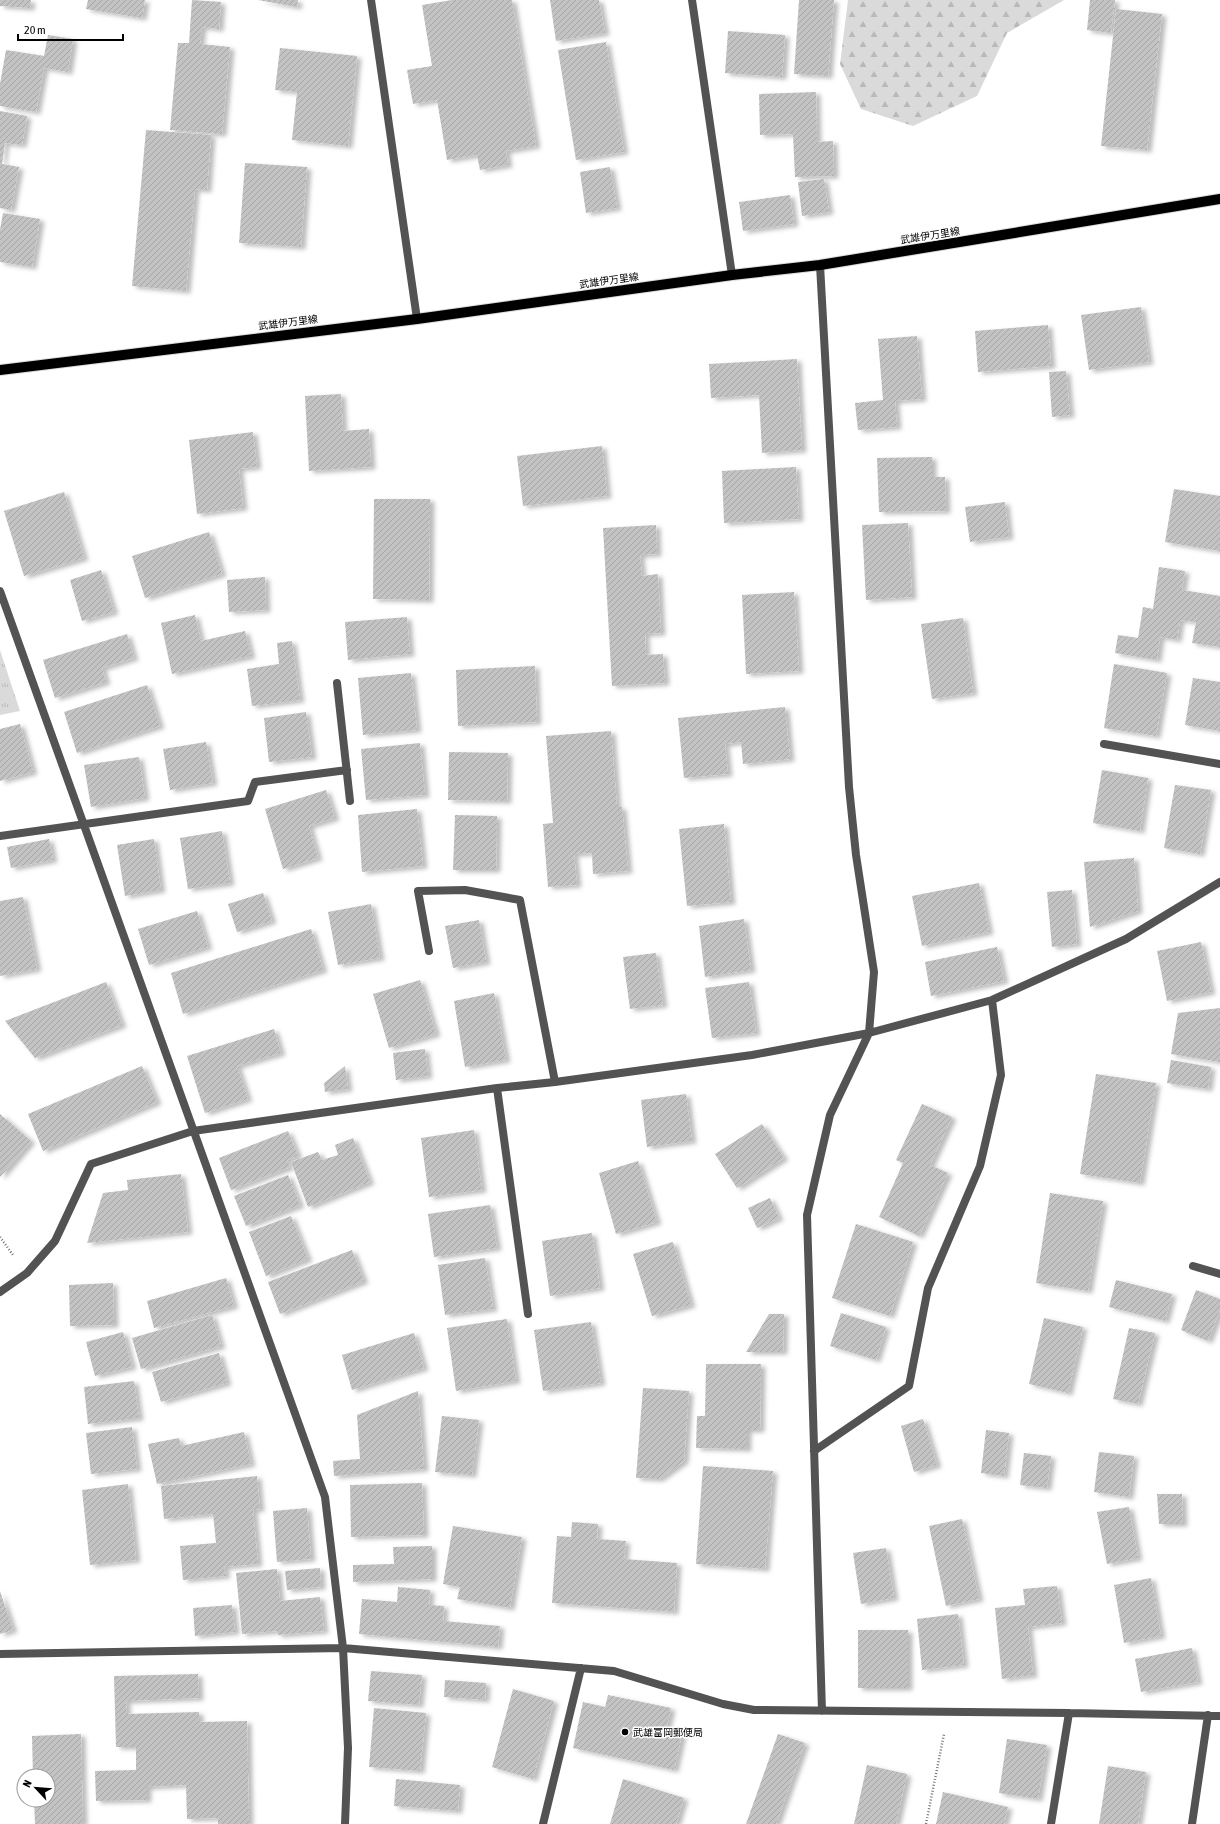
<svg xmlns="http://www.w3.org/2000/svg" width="1220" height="1824" font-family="'Asap Condensed','Noto Sans JP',sans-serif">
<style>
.forest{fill:url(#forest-firs)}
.park{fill:url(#park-tufts)}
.building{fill:url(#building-hatch);filter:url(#shadow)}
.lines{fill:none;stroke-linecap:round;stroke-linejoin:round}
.primary-casing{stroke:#dbdbdb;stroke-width:12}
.path{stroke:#757575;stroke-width:2.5;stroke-dasharray:1 2;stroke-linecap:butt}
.minor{stroke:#535353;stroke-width:8}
.primary{stroke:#000;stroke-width:10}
.poi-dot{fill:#000;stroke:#fff;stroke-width:1.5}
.labels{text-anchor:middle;stroke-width:3;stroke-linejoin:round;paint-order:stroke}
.street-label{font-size:10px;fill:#000;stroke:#fff}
.poi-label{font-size:10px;fill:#000;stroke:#fff;text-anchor:start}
</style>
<defs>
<pattern id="forest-firs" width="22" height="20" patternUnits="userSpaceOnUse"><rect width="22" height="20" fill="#dadada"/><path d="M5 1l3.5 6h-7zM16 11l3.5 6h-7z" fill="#b9b9b9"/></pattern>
<pattern id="park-tufts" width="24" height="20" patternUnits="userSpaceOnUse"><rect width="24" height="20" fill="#dadada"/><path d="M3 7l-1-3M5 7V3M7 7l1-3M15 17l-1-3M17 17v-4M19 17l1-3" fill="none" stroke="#b9b9b9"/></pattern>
<pattern id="building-hatch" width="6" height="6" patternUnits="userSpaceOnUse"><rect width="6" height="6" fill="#c3c3c3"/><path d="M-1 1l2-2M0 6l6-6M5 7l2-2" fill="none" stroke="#a6a6a6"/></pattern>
<filter id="shadow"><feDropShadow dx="4.5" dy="2.5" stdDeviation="2" flood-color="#0004"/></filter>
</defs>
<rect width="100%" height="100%" fill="#fff"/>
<path class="forest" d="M 848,0 L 1064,0 L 1007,33 L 977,96 L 913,126 L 861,109 L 840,64 Z"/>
<path class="park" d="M 0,650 L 20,711 L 0,715 Z"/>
<path class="building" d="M 0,0 L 31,0 L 30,8 L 0,6 Z
M 88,0 L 145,0 L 142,18 L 86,9 Z
M 192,0 L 221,2 L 219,29 L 202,27 L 200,44 L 230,47 L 222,134 L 170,130 L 178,43 L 189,43 Z
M 258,0 L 298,0 L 297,7 Z
M 452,0 L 512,0 L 536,146 L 506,151 L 508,165 L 480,170 L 477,155 L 447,160 L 437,100 L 413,104 L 407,70 L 432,66 L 422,5 Z
M 550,0 L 599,0 L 605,33 L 556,41 Z
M 799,0 L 834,0 L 828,76 L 794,74 Z
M 1090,0 L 1115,0 L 1111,33 L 1087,30 Z
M 1116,9 L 1162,14 L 1147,150 L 1101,146 Z
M 728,31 L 785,35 L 782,77 L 725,73 Z
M 48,35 L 73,39 L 68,72 L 44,68 L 36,112 L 0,106 L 0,84 L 6,50 L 44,56 Z
M 606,42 L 624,152 L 576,160 L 558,50 Z
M 280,48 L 357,56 L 348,146 L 292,140 L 297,92 L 275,90 Z
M 816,92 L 817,142 L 833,141 L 834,176 L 795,177 L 793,134 L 760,135 L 759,94 Z
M 0,111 L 27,116 L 22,145 L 5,143 L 2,164 L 19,167 L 11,210 L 0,208 Z
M 146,130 L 211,135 L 207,190 L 195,189 L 186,291 L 132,286 Z
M 245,163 L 307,167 L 301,247 L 239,243 Z
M 610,167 L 617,208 L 586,213 L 580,172 Z
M 824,179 L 829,212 L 802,216 L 798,182 Z
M 790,195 L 794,224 L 743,231 L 739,202 Z
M 3,213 L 40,219 L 32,267 L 0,262 L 0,230 Z
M 1141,307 L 1149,362 L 1089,370 L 1081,315 Z
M 1048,325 L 1051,366 L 978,372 L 975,331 Z
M 917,336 L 922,399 L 895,401 L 897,427 L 858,430 L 855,403 L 883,400 L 878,339 Z
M 797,359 L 802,450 L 762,453 L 759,395 L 711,398 L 709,364 Z
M 1066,371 L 1070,415 L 1052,417 L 1049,372 Z
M 341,394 L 343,431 L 369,429 L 371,467 L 309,471 L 305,396 Z
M 253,432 L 257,467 L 239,469 L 243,508 L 197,514 L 189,440 Z
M 602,446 L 607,496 L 523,506 L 517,456 Z
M 932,457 L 932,477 L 945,477 L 946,511 L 879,512 L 877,458 Z
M 796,467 L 799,519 L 724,523 L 722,471 Z
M 1174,489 L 1220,496 L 1220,551 L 1165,542 Z
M 64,492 L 84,558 L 24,576 L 4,511 Z
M 374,499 L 430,499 L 429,600 L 373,599 Z
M 1005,502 L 1009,537 L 970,542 L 965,507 Z
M 908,523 L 912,597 L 866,600 L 862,525 Z
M 656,525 L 657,554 L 640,555 L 642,576 L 658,574 L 661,633 L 645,634 L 646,655 L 663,654 L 665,683 L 612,686 L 603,528 Z
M 209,532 L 222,574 L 145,598 L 132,556 Z
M 1159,567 L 1185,571 L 1182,590 L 1220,596 L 1220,647 L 1192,643 L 1196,622 L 1180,620 L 1177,640 L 1160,637 L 1157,660 L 1115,653 L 1118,635 L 1138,638 L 1143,607 L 1153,609 Z
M 101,570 L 114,612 L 82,621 L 70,580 Z
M 265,577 L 266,610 L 229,612 L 227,580 Z
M 794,592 L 799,671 L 746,674 L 742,595 Z
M 195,615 L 201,641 L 245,631 L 251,656 L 172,674 L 161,623 Z
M 407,617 L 410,654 L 348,660 L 345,622 Z
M 963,618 L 973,693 L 932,699 L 921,624 Z
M 127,634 L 134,658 L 102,668 L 106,682 L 55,698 L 43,660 Z
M 292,641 L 300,700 L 252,706 L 247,669 L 279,664 L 277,643 Z
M 1114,664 L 1167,673 L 1156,736 L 1104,728 Z
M 535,666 L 537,722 L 458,726 L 456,670 Z
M 411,673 L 417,730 L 363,735 L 358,678 Z
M 1193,678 L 1220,682 L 1220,731 L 1185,725 Z
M 147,685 L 160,726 L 77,753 L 64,712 Z
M 785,707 L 790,759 L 743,764 L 741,742 L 725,744 L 728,774 L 684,778 L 678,718 Z
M 306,712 L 312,757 L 269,762 L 264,718 Z
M 20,724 L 33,772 L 0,781 L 0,729 Z
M 611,731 L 617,807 L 622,807 L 628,871 L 593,874 L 592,853 L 574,854 L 577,885 L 548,887 L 543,824 L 553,823 L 546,736 Z
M 206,742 L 213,783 L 170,790 L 163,749 Z
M 420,743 L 425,795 L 366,800 L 361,749 Z
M 449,752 L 508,753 L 507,801 L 448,800 Z
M 139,757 L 145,798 L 91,807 L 84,765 Z
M 1102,770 L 1148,778 L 1140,831 L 1093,823 Z
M 1175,785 L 1211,790 L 1200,854 L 1164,848 Z
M 326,790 L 335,818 L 309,826 L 318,858 L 283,869 L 265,809 Z
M 417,809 L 423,866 L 362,872 L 358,815 Z
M 455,815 L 497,816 L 496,870 L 453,870 Z
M 724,824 L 731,902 L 687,906 L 679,829 Z
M 222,831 L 230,883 L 188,889 L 180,838 Z
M 49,839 L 53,860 L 11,868 L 7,847 Z
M 154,839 L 161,890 L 125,896 L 117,845 Z
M 1134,858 L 1138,911 L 1090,927 L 1084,862 Z
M 979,883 L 989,932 L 922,946 L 912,896 Z
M 1072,890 L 1077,944 L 1052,947 L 1047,892 Z
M 263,893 L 272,921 L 237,932 L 228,904 Z
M 23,897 L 37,969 L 0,976 L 0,901 Z
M 371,904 L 380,958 L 338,965 L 328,912 Z
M 197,911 L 208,947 L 149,965 L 138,929 Z
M 744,919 L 751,970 L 705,977 L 699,926 Z
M 479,920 L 486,962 L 453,968 L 445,926 Z
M 311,929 L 323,970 L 183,1014 L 171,973 Z
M 1201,942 L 1211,992 L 1167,1001 L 1157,951 Z
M 997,947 L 1004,981 L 931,996 L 925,962 Z
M 656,953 L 663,1005 L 630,1009 L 623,957 Z
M 420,980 L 436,1034 L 389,1048 L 373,994 Z
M 106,982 L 122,1025 L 35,1058 L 5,1021 Z
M 749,982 L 756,1033 L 712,1038 L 705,988 Z
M 494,993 L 506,1060 L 465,1067 L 454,1001 Z
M 1220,1008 L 1220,1062 L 1171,1054 L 1178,1013 Z
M 274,1029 L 281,1053 L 237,1066 L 248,1099 L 205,1113 L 187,1056 Z
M 425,1049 L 428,1076 L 396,1080 L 393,1053 Z
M 1171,1060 L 1211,1067 L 1208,1089 L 1167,1083 Z
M 142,1066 L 157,1102 L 43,1151 L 28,1114 Z
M 345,1066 L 348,1089 L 325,1092 L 324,1083 Z
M 1096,1074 L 1156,1083 L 1140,1183 L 1080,1174 Z
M 686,1094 L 692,1141 L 647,1147 L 641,1100 Z
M 922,1104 L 952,1117 L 930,1165 L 948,1173 L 919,1236 L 879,1217 L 903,1163 L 896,1160 Z
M 0,1114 L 31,1141 L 0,1177 Z
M 762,1124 L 784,1158 L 737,1188 L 715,1154 Z
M 474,1130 L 482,1190 L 429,1197 L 421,1138 Z
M 288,1131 L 298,1156 L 287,1160 L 290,1167 L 231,1190 L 219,1158 Z
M 353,1138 L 370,1182 L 308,1207 L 291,1162 L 318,1152 L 322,1160 L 338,1155 L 335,1145 Z
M 638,1161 L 657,1222 L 616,1234 L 599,1173 Z
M 181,1174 L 188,1232 L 87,1243 L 103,1193 L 128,1190 L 127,1180 Z
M 288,1175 L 300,1205 L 246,1226 L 234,1196 Z
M 1050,1193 L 1103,1201 L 1088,1291 L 1036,1283 Z
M 770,1198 L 779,1218 L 757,1228 L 748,1208 Z
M 490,1205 L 497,1248 L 434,1257 L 428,1214 Z
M 291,1216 L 308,1259 L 266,1276 L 249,1232 Z
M 856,1224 L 913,1242 L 890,1316 L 832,1298 Z
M 592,1233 L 600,1288 L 550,1296 L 542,1241 Z
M 673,1242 L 691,1305 L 652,1316 L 633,1254 Z
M 352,1250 L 364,1281 L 280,1314 L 268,1282 Z
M 485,1258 L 493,1309 L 445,1315 L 438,1265 Z
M 226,1278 L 234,1306 L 154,1328 L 147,1301 Z
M 1116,1280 L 1172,1294 L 1165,1321 L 1109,1307 Z
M 113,1283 L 114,1325 L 70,1326 L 69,1285 Z
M 1196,1290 L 1220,1299 L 1220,1310 L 1208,1341 L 1181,1330 Z
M 841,1313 L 886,1327 L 876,1360 L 830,1346 Z
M 769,1314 L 784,1314 L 783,1352 L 746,1352 Z
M 212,1315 L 221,1346 L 141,1369 L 132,1338 Z
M 1044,1318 L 1083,1327 L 1068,1393 L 1029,1384 Z
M 507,1319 L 516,1381 L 456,1391 L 447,1328 Z
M 591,1322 L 601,1383 L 543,1391 L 534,1330 Z
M 1129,1328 L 1155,1333 L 1138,1404 L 1113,1399 Z
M 123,1332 L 132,1367 L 95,1376 L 86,1342 Z
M 414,1333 L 424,1368 L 352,1390 L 342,1355 Z
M 219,1353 L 227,1383 L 161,1402 L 152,1372 Z
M 706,1364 L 761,1364 L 760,1430 L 747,1430 L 747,1449 L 696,1448 L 697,1416 L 705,1416 Z
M 134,1381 L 139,1418 L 88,1424 L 84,1387 Z
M 643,1388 L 689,1391 L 684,1461 L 659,1479 L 636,1478 Z
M 418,1391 L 424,1469 L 334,1476 L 333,1461 L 360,1459 L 357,1415 Z
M 442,1416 L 479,1420 L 472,1475 L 435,1472 Z
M 923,1419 L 937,1465 L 914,1472 L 901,1426 Z
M 132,1427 L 137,1469 L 91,1474 L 86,1433 Z
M 986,1430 L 1009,1433 L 1004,1476 L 981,1473 Z
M 244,1432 L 251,1464 L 157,1484 L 148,1444 L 179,1438 L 181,1446 Z
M 1099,1452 L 1134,1456 L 1129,1497 L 1094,1492 Z
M 1024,1453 L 1051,1456 L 1047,1488 L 1020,1485 Z
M 703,1466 L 773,1471 L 765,1569 L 696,1564 Z
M 257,1476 L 260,1509 L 253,1510 L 258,1564 L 224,1567 L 226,1576 L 183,1580 L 180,1546 L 216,1543 L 213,1514 L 164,1519 L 161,1486 Z
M 422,1483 L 424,1535 L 351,1537 L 350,1485 Z
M 128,1484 L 136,1560 L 90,1565 L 82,1490 Z
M 1157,1494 L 1182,1494 L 1183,1524 L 1159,1524 Z
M 1129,1507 L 1138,1558 L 1107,1564 L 1097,1512 Z
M 307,1508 L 311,1559 L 277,1562 L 273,1511 Z
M 962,1519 L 979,1599 L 946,1606 L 929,1526 Z
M 572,1522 L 598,1524 L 597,1539 L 626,1541 L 624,1559 L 677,1563 L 674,1612 L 552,1603 L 557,1536 L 571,1537 Z
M 453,1526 L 522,1537 L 510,1608 L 457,1599 L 460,1587 L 443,1584 Z
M 432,1546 L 432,1579 L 353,1582 L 353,1565 L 394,1564 L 393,1547 Z
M 886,1548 L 894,1598 L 861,1604 L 853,1553 Z
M 320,1568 L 321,1587 L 287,1590 L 285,1571 Z
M 277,1569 L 280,1601 L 320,1597 L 324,1631 L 278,1635 L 277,1631 L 242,1634 L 236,1573 Z
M 1151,1578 L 1161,1636 L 1124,1643 L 1114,1585 Z
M 1057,1586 L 1062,1623 L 1028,1627 L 1033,1675 L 1002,1679 L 995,1608 L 1025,1605 L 1023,1589 Z
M 398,1587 L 430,1590 L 429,1605 L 444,1606 L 443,1621 L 500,1626 L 498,1647 L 359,1634 L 362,1599 L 397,1602 Z
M 0,1591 L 13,1630 L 0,1634 Z
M 232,1605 L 235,1632 L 195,1636 L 193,1608 Z
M 958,1614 L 964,1665 L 922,1670 L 917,1619 Z
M 858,1630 L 908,1630 L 908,1688 L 858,1688 Z
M 1192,1648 L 1198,1682 L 1141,1692 L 1135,1659 Z
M 371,1671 L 422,1675 L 419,1705 L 368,1701 Z
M 198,1674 L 199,1698 L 126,1701 L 127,1714 L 199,1712 L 199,1722 L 247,1721 L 249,1824 L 218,1824 L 218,1818 L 187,1819 L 186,1785 L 147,1787 L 147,1800 L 96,1801 L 95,1771 L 136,1770 L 136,1747 L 116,1747 L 114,1676 Z
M 445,1680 L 486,1683 L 485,1700 L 444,1697 Z
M 513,1689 L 554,1701 L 533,1779 L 492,1767 Z
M 608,1695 L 671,1708 L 666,1731 L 682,1734 L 674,1770 L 573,1748 L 583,1702 L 605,1707 Z
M 374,1708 L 426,1713 L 420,1771 L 369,1767 Z
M 81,1734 L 83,1824 L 35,1824 L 34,1800 L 48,1800 L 48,1776 L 33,1776 L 32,1736 Z
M 778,1734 L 805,1743 L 776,1824 L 746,1824 Z
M 1007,1739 L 1047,1745 L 1038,1799 L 999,1793 Z
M 867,1765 L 907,1774 L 896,1824 L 854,1824 Z
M 1108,1766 L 1146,1772 L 1138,1824 L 1099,1824 Z
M 396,1779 L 460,1785 L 458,1811 L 394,1806 Z
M 623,1779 L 684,1798 L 676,1824 L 610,1824 Z
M 943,1792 L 1008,1807 L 1004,1824 L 936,1824 Z"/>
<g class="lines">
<defs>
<path id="primary" d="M 0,370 L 417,319 L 732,275 L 820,265 L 1220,199"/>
</defs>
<use href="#primary" class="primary-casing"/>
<path class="path" d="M 0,1237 L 13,1255
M 926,1824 L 944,1734"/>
<path class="minor" d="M 371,0 L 417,319
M 692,0 L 732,275
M 820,265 L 849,787 L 856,855 L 874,972 L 869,1033 L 830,1115 L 807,1215 L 822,1711
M 0,591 L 325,1497 L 343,1648 L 348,1748 L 345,1824
M 337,683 L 350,801
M 1104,744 L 1220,764
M 0,836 L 248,801 L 255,782 L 347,770
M 429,951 L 418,891 L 465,890 L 520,900 L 555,1082
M 497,1088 L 528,1314
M 1193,1266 L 1220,1274
M 0,1292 L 27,1273 L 55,1241 L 91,1164 L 193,1131 L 497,1088 L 555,1082 L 752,1055 L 869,1033 L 992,1000 L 1126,939 L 1220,882
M 814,1451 L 909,1386 L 928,1288 L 980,1166 L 1001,1075 L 992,1000
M 0,1654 L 343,1648 L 614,1671 L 723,1704 L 754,1710 L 1069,1713 L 1220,1716
M 543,1824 L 581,1668
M 1051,1824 L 1069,1713
M 1192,1824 L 1208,1715"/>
<use href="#primary" class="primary"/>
</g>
<circle class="poi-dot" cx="625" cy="1732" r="4"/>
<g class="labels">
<g class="street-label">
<text transform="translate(930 235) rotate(-9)" y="4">武雄伊万里線</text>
<text transform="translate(609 280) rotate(-8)" y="4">武雄伊万里線</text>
<text transform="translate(288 322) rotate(-7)" y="4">武雄伊万里線</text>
</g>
<g class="poi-label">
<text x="633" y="1736">武雄富岡郵便局</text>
</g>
</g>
<g transform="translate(36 1788) rotate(296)"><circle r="19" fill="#ffffff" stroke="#999999"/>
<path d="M0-3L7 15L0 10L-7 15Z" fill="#000000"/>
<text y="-6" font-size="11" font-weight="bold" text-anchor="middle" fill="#000000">N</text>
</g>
<path d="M18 34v6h105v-6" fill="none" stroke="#000000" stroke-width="2"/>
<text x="24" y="34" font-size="12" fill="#000000" stroke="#ffffff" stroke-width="3" paint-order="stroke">20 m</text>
</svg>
